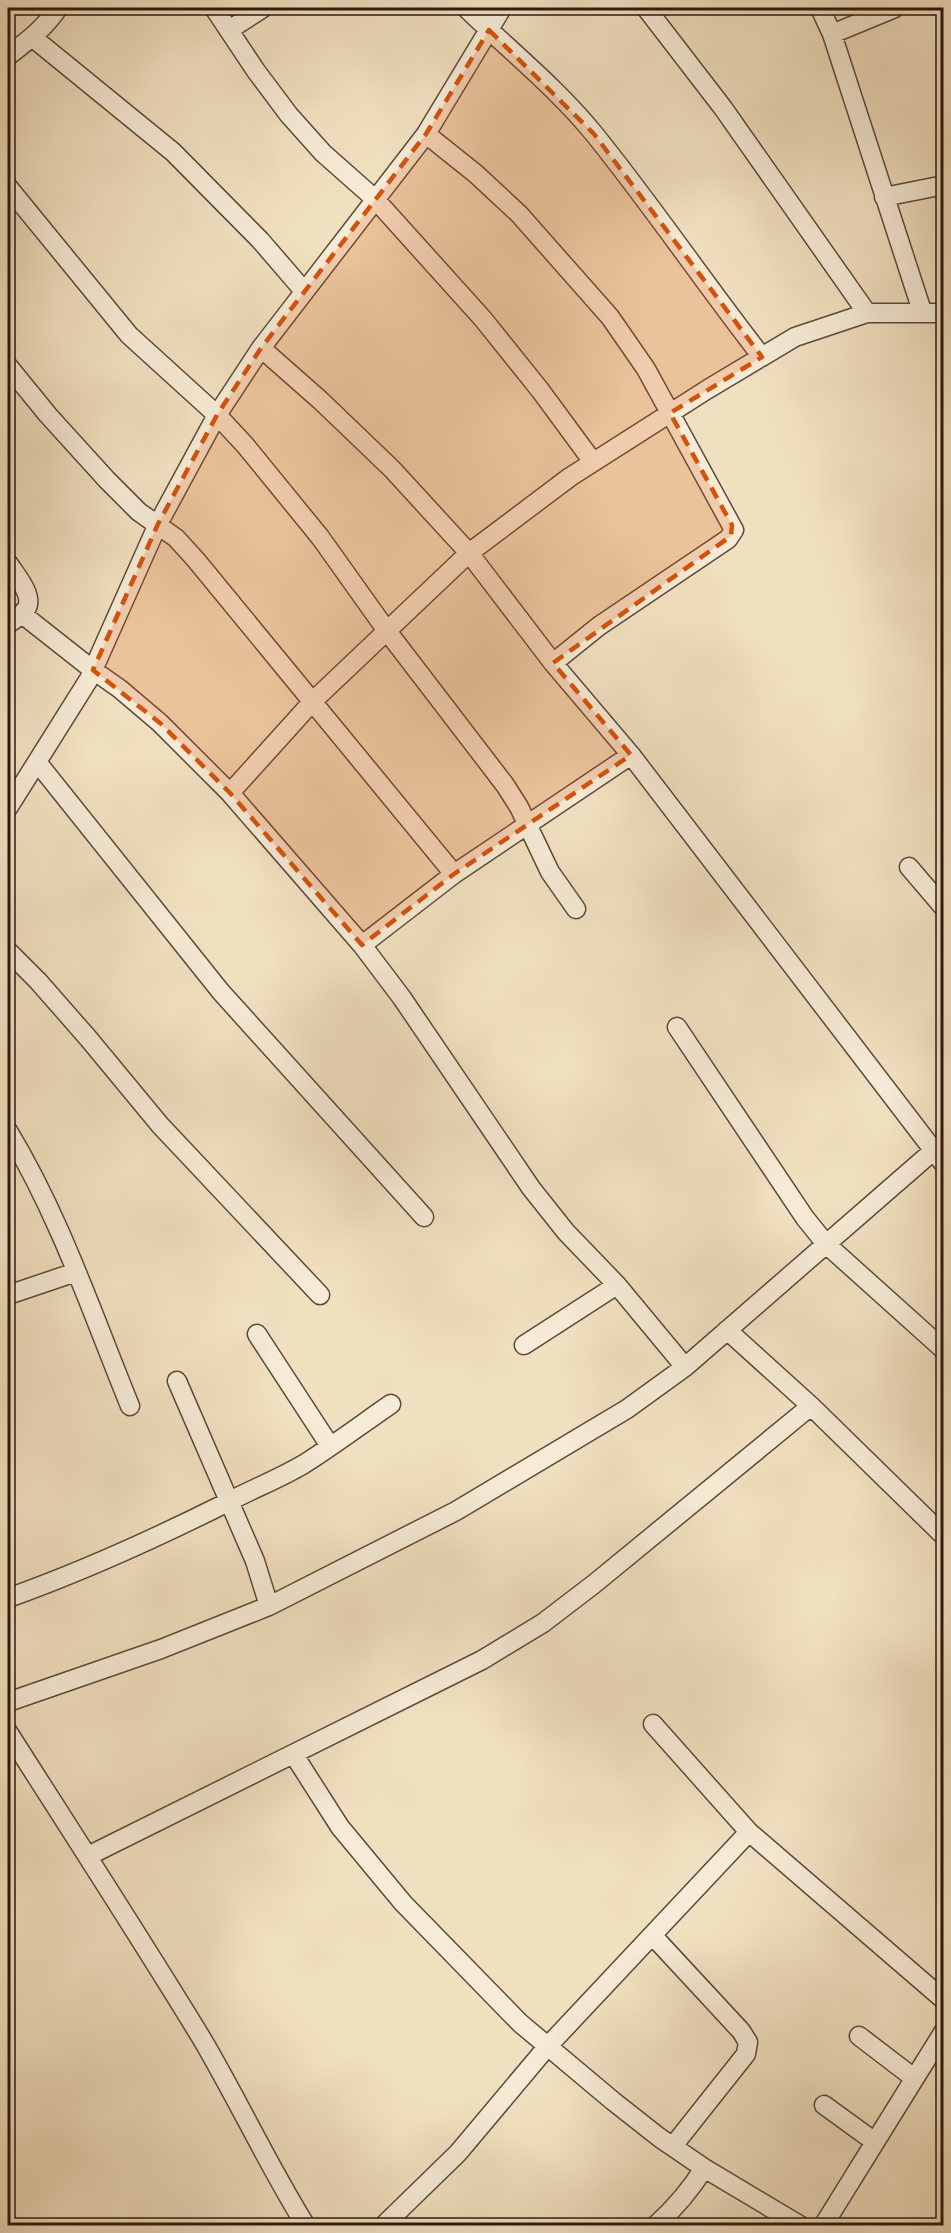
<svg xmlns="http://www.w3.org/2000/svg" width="951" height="2233" font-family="'Old Standard TT',serif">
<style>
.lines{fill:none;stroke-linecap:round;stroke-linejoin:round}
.minor-casing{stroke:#5a4a3a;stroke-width:21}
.minor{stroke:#f6ebd6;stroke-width:18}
.marked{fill:#d5520c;fill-opacity:0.2;stroke:#d5520c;stroke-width:4.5;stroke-dasharray:12 8;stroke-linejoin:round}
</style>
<rect width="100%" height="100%" fill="#f1e0c0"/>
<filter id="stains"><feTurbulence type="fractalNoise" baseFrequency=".00333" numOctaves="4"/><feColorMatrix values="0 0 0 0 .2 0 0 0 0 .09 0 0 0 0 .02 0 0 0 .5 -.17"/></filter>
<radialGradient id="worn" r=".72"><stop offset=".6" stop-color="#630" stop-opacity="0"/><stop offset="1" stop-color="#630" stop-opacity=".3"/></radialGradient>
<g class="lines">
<defs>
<path id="minor" d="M 214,8 L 256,71 L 289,115 L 323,153 L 375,199 L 483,319 L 540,390 L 593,462
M 466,8 C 509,50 557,88 595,135 C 653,207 705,284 762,357
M 646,8 L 723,108 L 867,313
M 820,8 L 832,34 L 922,311
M 229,30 L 263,8
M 832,34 L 895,8
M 32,37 L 173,152 L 260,240 L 304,291
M 8,56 C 26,42 45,28 58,8
M 426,134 L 476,174 L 519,214 L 610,317 L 646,369 L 734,530 L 728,539 L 599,626 L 553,663
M 8,187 L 129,335 L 217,415 L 245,445 L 320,537 L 387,631 L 505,785 L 519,807 L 550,872 L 576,909
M 884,197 L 944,185
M 261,348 L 320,400 L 392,469 L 469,553 L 553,663 L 631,755 L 944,1164
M 8,366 L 48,415 L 107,480 L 139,512 L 176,538 L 196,560 L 454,874
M 8,563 C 15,574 35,596 26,609 C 22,615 14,620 8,624
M 22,614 L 93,670 L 120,689 L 160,723 L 230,793 L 362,945 L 402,998 L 531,1188 L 566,1232 L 617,1285 L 685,1367
M 37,762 L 221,992 L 424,1217
M 230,793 L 313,701 L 469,553 L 570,477 L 708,389 L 795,337 L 867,313 L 944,313
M 8,808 L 89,679 L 158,524 L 217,415 L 261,348 L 426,134 L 502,8
M 909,867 L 944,908
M 362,945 L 454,874 L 631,755
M 8,951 L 38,981 L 88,1038 L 160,1125 L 320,1295
M 677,1027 L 805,1218 L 826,1244 L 944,1350
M 8,1131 C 60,1217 92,1313 130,1406
M 8,1295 L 76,1272
M 727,1330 L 811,1406 L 944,1536
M 257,1334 L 330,1446
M 524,1345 L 617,1285
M 177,1381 L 255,1561 L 269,1606
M 8,1598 C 84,1571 154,1539 226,1503 C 252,1489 279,1479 304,1464 C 334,1445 362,1424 391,1404
M 8,1702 L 161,1649 L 269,1606 L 456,1511 L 627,1409 L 685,1367 L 932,1152
M 653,1724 L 749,1832 L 944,2000
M 8,1732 C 73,1834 139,1936 202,2039 C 238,2100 268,2165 306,2226
M 294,1755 L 340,1827 L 403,1903 L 520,2023 L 613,2101 L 660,2138 L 704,2168 L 801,2226
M 88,1856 L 482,1660 L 543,1623 L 594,1584 L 811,1406
M 653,1936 L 741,2031 L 748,2042 L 746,2054 L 673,2146
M 859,2036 L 914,2078
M 824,2105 L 875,2142
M 383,2226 L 458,2153 L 547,2047 L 749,1832
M 655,2226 C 675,2208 690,2191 704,2168
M 823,2226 L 944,2031"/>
</defs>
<use href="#minor" class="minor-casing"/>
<use href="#minor" class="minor"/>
</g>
<path class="marked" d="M 489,30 L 594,134 L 762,357 L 670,413 L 732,525 L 731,536 L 553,663 L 631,755 L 454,874 L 362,945 L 230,793 L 160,723 L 93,670 L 158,524 L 217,415 L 261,348 L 426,134 Z"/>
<rect width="951" height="2233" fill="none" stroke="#f1e0c0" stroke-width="30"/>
<rect x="9" y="9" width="933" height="2215" fill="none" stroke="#28180e" stroke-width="3"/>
<rect x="15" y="15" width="921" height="2203" fill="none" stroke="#28180e" stroke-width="1.5"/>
<rect width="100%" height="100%" filter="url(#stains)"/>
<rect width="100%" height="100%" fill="url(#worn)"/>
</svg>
